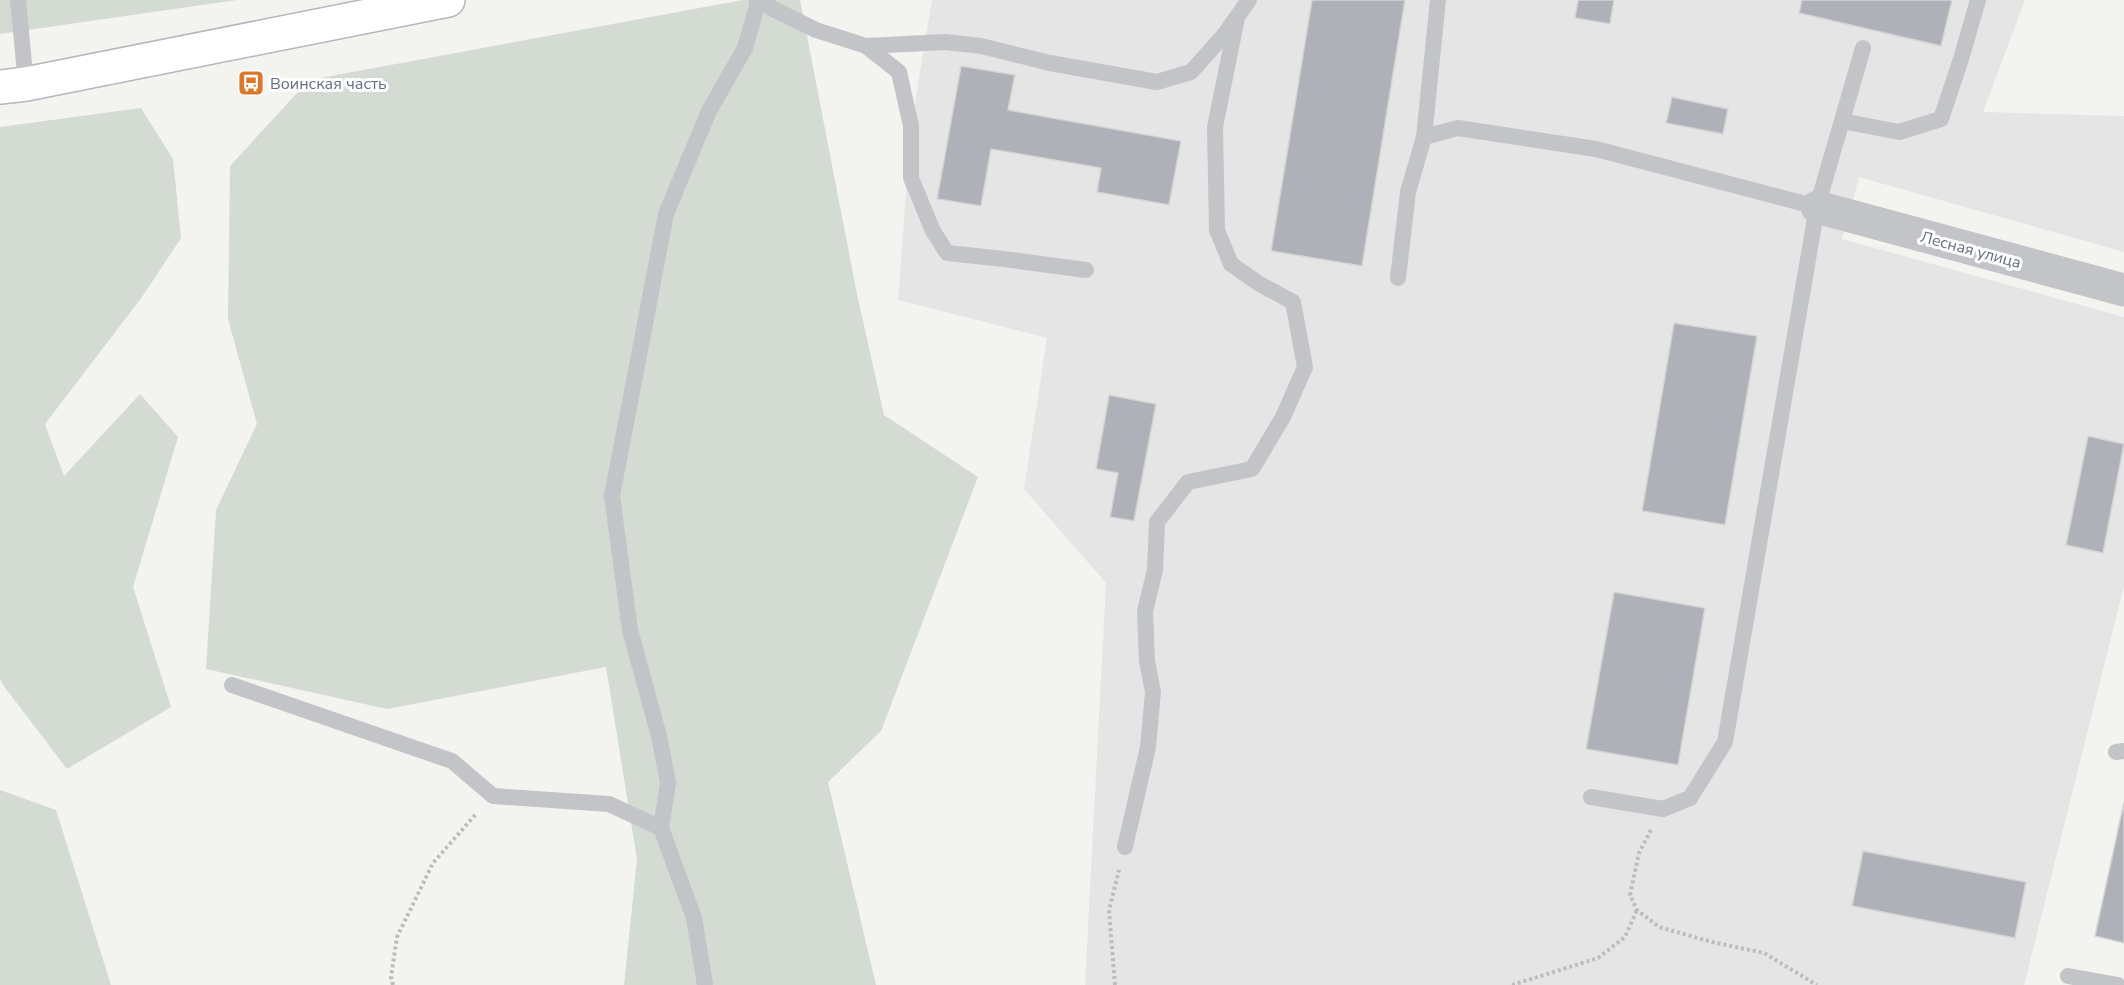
<svg xmlns="http://www.w3.org/2000/svg" width="2124" height="985" font-family="'Nunito Sans',sans-serif">
<style>
.built{fill:#e4e5e4}
.green{fill:#d3dbd2}
.building{fill:#aeb2b8;stroke:#d5d5d3;stroke-width:1.5}
.lines{fill:none;stroke-linecap:round;stroke-linejoin:round}
.secondary-casing{stroke:#b4b7bc;stroke-width:36}
.path{stroke:#bbbcbf;stroke-width:4;stroke-dasharray:3 3;stroke-linecap:butt}
.lane{stroke:#c2c4c8;stroke-width:16}
.street{stroke:#c2c4c8;stroke-width:33}
.secondary{stroke:#fff;stroke-width:33}
.labels{text-anchor:middle;stroke-width:6;stroke-linejoin:round;paint-order:stroke}
.poi-label{font-size:16px;fill:#656e80;stroke:#fff;text-anchor:start}
.street-label{font-size:16px;fill:#656e80;stroke:#fff}
</style>
<rect width="100%" height="100%" fill="#f3f4f0"/>
<path class="built" d="M 932,0 L 2025,0 L 1983,112 L 2124,116 L 2124,252 L 1859,177 L 1842,239 L 2124,317 L 2124,586 L 2024,985 L 1085,985 L 1106,583 L 1024,489 L 1047,338 L 898,300 L 911,126 Z"/>
<path class="green" d="M 0,0 L 237,0 L 0,34 Z
M 743,0 L 800,0 L 857,294 L 884,415 L 978,477 L 881,731 L 828,782 L 876,985 L 624,985 L 637,859 L 606,667 L 387,709 L 206,669 L 216,510 L 257,424 L 228,319 L 230,166 L 309,80 Z
M 141,108 L 173,159 L 181,238 L 142,297 L 45,424 L 64,476 L 140,394 L 178,437 L 133,587 L 171,707 L 67,769 L 3,685 L 0,678 L 0,127 Z
M 0,790 L 56,810 L 111,985 L 0,985 Z"/>
<path class="building" d="M 1312,0 L 1405,0 L 1362,266 L 1271,251 Z
M 1578,0 L 1614,0 L 1610,24 L 1575,18 Z
M 1802,0 L 1952,0 L 1941,46 L 1799,13 Z
M 961,66 L 1015,75 L 1008,110 L 1181,141 L 1169,205 L 1097,192 L 1101,168 L 991,149 L 981,206 L 937,199 Z
M 1672,97 L 1728,109 L 1723,134 L 1666,123 Z
M 1674,323 L 1757,336 L 1725,525 L 1642,511 Z
M 1109,395 L 1156,404 L 1134,521 L 1110,517 L 1118,473 L 1096,469 Z
M 2088,436 L 2124,444 L 2103,553 L 2066,545 Z
M 1614,592 L 1705,608 L 1678,765 L 1586,749 Z
M 2124,802 L 2124,943 L 2095,936 Z
M 1863,851 L 2026,882 L 2015,938 L 1852,906 Z"/>
<g class="lines">
<defs>
<path id="secondary" d="M 0,87 L 26,84 L 448,0"/>
</defs>
<use href="#secondary" class="secondary-casing"/>
<path class="path" d="M 1651,830 L 1639,853 L 1630,895 L 1637,910 L 1659,927 L 1712,942 L 1764,953 L 1817,985
M 393,985 L 391,977 L 397,937 L 433,863 L 476,814
M 1115,985 L 1109,910 L 1119,870
M 1512,985 L 1598,958 L 1625,937 L 1637,910"/>
<path class="lane" d="M 18,0 L 26,84
M 766,0 L 771,8 L 816,30 L 866,46 L 899,72 L 911,126 L 911,178 L 933,231 L 947,253 L 1004,259 L 1086,270
M 866,46 L 945,42 L 981,46 L 1050,63 L 1157,82 L 1191,72 L 1224,35 L 1249,0
M 1842,121 L 1899,132 L 1941,119 L 1961,59 L 1978,0
M 1424,137 L 1458,128 L 1596,149 L 1817,207
M 1398,278 L 1408,192 L 1424,137 L 1438,0
M 232,685 L 452,761 L 493,796 L 609,804 L 661,828 L 694,918 L 705,985
M 2116,752 L 2124,751
M 1591,797 L 1663,809 L 1690,798 L 1725,742 L 1817,207 L 1863,48
M 661,828 L 668,783 L 659,736 L 630,630 L 612,496 L 666,214 L 709,111 L 745,48 L 757,6 L 757,0
M 1125,847 L 1148,747 L 1153,692 L 1147,661 L 1145,611 L 1155,570 L 1157,522 L 1188,482 L 1252,469 L 1283,417 L 1305,367 L 1293,302 L 1258,283 L 1231,264 L 1217,230 L 1215,127 L 1237,18
M 2068,976 L 2118,985"/>
<path class="street" d="M 1817,207 L 2124,290"/>
<use href="#secondary" class="secondary"/>
</g>
<defs>
<symbol id="bus-square" viewBox="-11 -11 22 22"><rect x="-9" y="-9" width="18" height="18" rx="4" fill="#da772b" stroke="#fff"/><path d="M-5-6H5V4H4V6H2V4H-2V6H-4V4H-5ZM-3.5-4V0h7V-4ZM-3.5 1.2v1.5H-2V1.2ZM2 1.2v1.5H3.5V1.2Z" fill="#fff"/></symbol>
</defs>
<g fill-rule="evenodd">
<use href="#bus-square" x="236" y="68" width="30" height="30"/>
</g>
<g class="labels">
<g class="poi-label">
<text x="270" y="89">Воинская часть</text>
</g>
<g class="street-label">
<text transform="translate(1971 249) rotate(15)" y="6">Лесная улица</text>
</g>
</g>
</svg>
